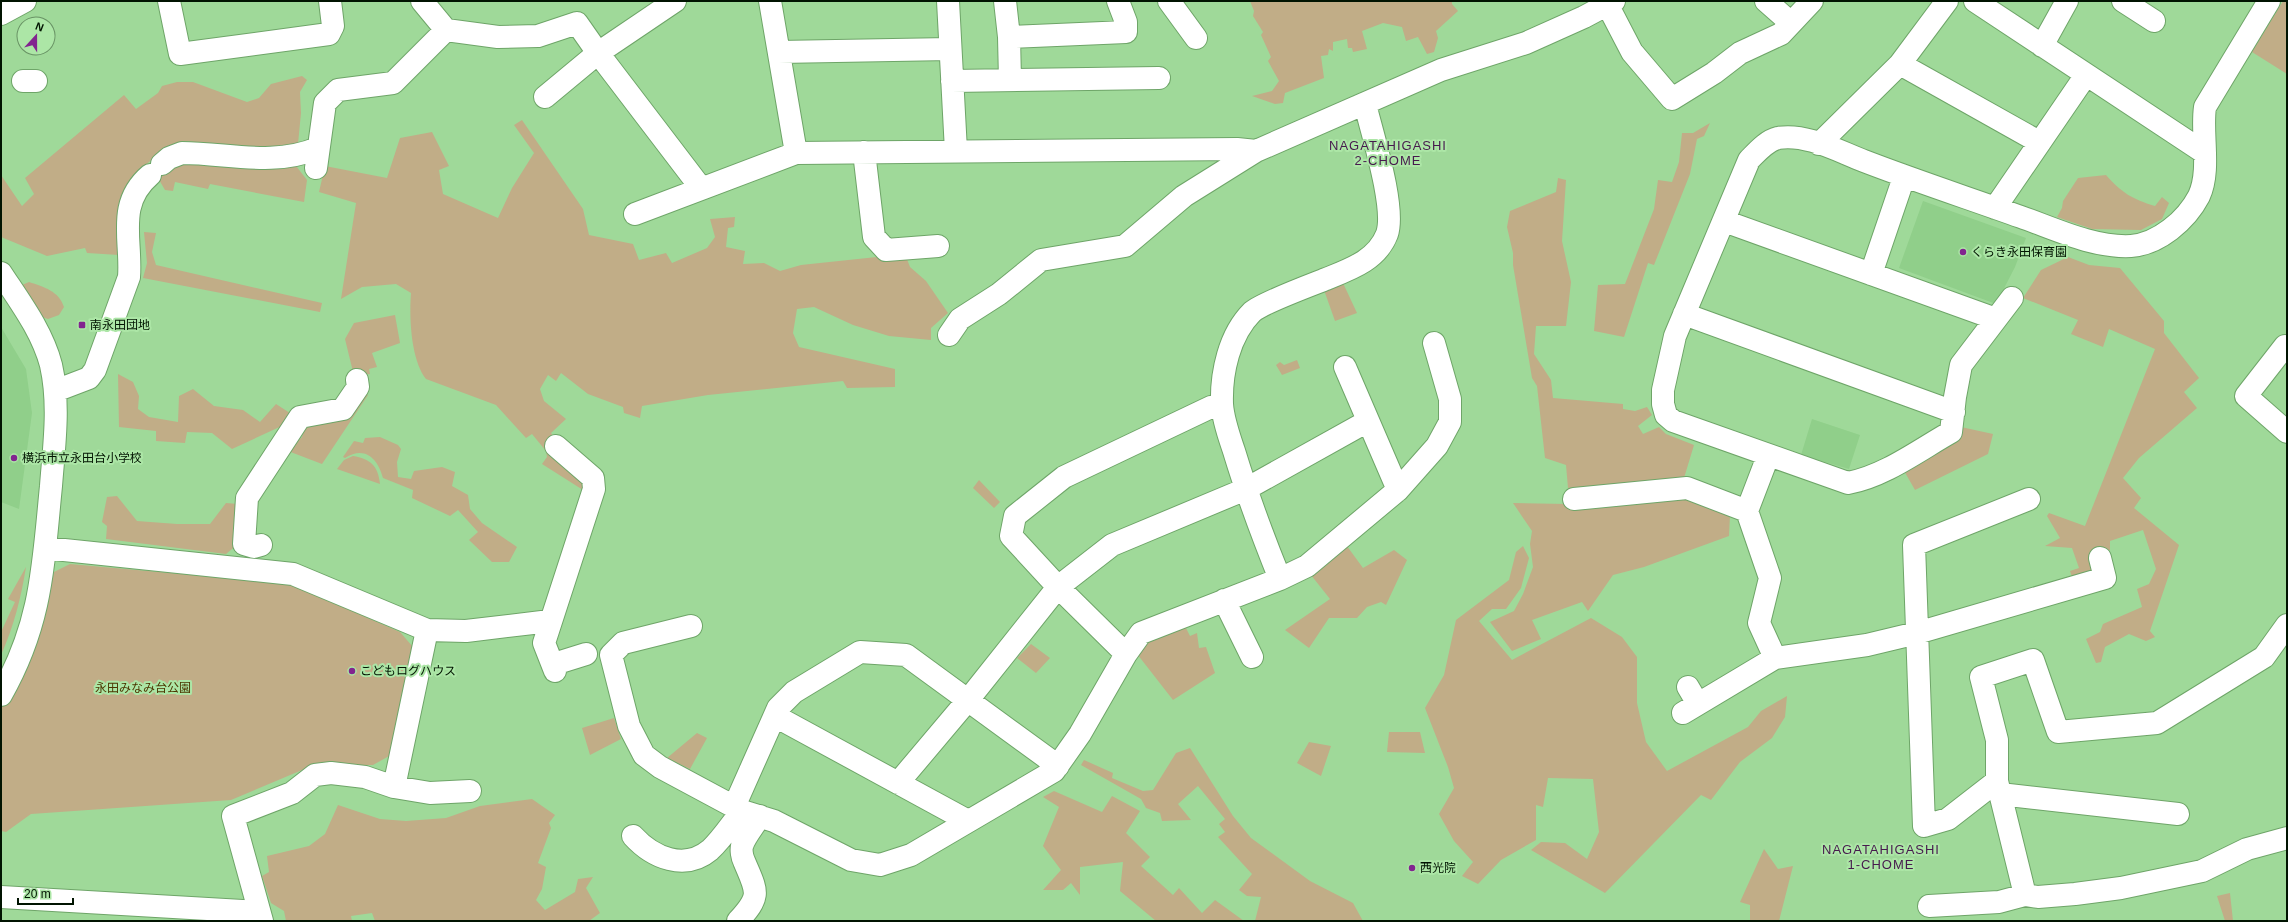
<svg xmlns="http://www.w3.org/2000/svg" width="2288" height="922" font-family="Arial,'Noto Sans JP',sans-serif">
<style>
.built{fill:#90cf8a}
.green{fill:#c1ad87}
.lines{fill:none;stroke-linecap:round;stroke-linejoin:round}
.minor-casing{stroke:#6ea568;stroke-width:24}
.minor{stroke:#fff;stroke-width:22}
.poi-dot{fill:#82248f;stroke:#ace6a6;stroke-width:1.5}
.labels{text-anchor:middle;stroke-width:4;stroke-linejoin:round;paint-order:stroke}
.poi-label{font-size:12px;fill:#011401;stroke:#ace6a6;text-anchor:start}
.park-label{font-size:12px;fill:#4c3501;stroke:#ace6a6}
.neighbourhood-label{font-size:13px;letter-spacing:1px;fill:#461a4d;stroke:#ace6a6}
</style>
<rect width="100%" height="100%" fill="#9fd999"/>
<path class="built" d="M 1923,201 L 2026,238 L 2015,267 L 1996,304 L 1899,268 Z
M 1,327 L 26,369 L 32,413 L 19,509 L 1,502 Z
M 1812,419 L 1860,435 L 1849,469 L 1801,455 Z"/>
<path class="green" d="M 1250,1 L 1452,1 L 1452,4 L 1458,11 L 1436,31 L 1438,38 L 1434,52 L 1427,54 L 1418,37 L 1406,41 L 1402,27 L 1383,23 L 1362,31 L 1367,49 L 1353,52 L 1352,48 L 1348,48 L 1347,39 L 1333,42 L 1333,51 L 1329,49 L 1328,55 L 1321,56 L 1324,78 L 1285,93 L 1283,103 L 1275,104 L 1252,96 L 1272,91 L 1279,81 L 1268,61 L 1271,57 L 1261,35 L 1263,32 L 1253,16 L 1254,11 Z
M 2283,1 L 2287,1 L 2287,74 L 2252,52 Z
M 302,76 L 307,80 L 300,92 L 301,113 L 298,144 L 274,149 L 183,141 L 157,155 L 133,176 L 121,205 L 119,255 L 87,253 L 85,248 L 47,256 L 1,237 L 1,175 L 22,206 L 34,194 L 25,178 L 124,95 L 136,109 L 158,93 L 162,86 L 177,82 L 193,82 L 247,102 L 259,98 L 271,84 Z
M 522,120 L 583,209 L 589,235 L 633,244 L 639,260 L 666,253 L 672,263 L 707,248 L 715,237 L 710,219 L 735,217 L 734,227 L 728,228 L 726,247 L 745,251 L 743,264 L 764,263 L 780,271 L 801,265 L 905,254 L 910,267 L 926,281 L 948,313 L 931,328 L 931,340 L 889,336 L 853,325 L 814,307 L 797,309 L 793,333 L 799,347 L 895,369 L 895,387 L 847,388 L 843,381 L 708,395 L 642,406 L 640,418 L 624,413 L 623,407 L 588,394 L 561,373 L 556,381 L 548,375 L 540,389 L 544,401 L 566,419 L 551,433 L 588,479 L 583,490 L 542,464 L 547,457 L 546,451 L 532,434 L 526,438 L 496,405 L 426,379 C 411,360 409,318 411,293 L 396,284 L 362,287 L 341,299 L 356,203 L 319,192 L 325,166 L 387,178 L 400,138 L 432,132 L 449,166 L 439,170 L 443,194 L 498,218 L 512,188 L 534,153 L 514,125 Z
M 1710,123 L 1704,136 L 1697,139 L 1690,174 L 1654,265 L 1648,263 L 1624,337 L 1594,331 L 1598,285 L 1625,284 L 1654,209 L 1658,180 L 1672,182 L 1679,162 L 1682,133 L 1693,133 Z
M 293,162 L 307,180 L 304,202 L 210,184 L 208,189 L 175,182 L 173,191 L 165,190 L 158,178 L 171,163 Z
M 2106,175 C 2122,193 2132,199 2155,206 L 2162,197 L 2169,203 L 2162,219 L 2141,230 L 2092,229 L 2057,217 L 2062,208 L 2063,201 L 2078,178 Z
M 1558,178 L 1566,180 L 1562,241 L 1571,282 L 1566,326 L 1536,326 L 1534,354 L 1551,380 L 1553,398 L 1623,404 L 1623,409 L 1635,411 L 1647,407 L 1652,415 L 1638,426 L 1643,434 L 1659,427 L 1666,434 L 1694,445 L 1684,478 L 1568,488 L 1566,465 L 1545,458 L 1537,386 L 1532,378 L 1513,265 L 1513,253 L 1507,227 L 1510,211 L 1556,192 Z
M 144,232 L 156,233 L 152,252 L 156,265 L 322,303 L 320,312 L 143,278 L 147,263 Z
M 2068,257 L 2089,265 L 2120,268 L 2164,321 L 2164,333 L 2199,378 L 2184,392 L 2197,408 L 2139,458 L 2123,478 L 2141,498 L 2134,508 L 2179,545 L 2150,631 L 2155,637 L 2146,641 L 2129,634 L 2105,647 L 2101,662 L 2096,663 L 2086,639 L 2100,632 L 2103,624 L 2142,607 L 2137,589 L 2149,584 L 2156,569 L 2143,530 L 2110,541 L 2110,550 L 2093,553 L 2096,569 L 2072,577 L 2070,571 L 2079,568 L 2072,548 L 2045,546 L 2060,538 L 2047,516 L 2049,513 L 2085,526 L 2155,349 L 2109,329 L 2103,347 L 2071,334 L 2078,320 L 2023,298 L 2041,270 Z
M 29,282 C 44,287 59,291 64,307 L 59,315 L 48,319 L 39,316 L 22,285 Z
M 1343,283 L 1357,313 L 1335,321 L 1324,290 Z
M 395,315 L 400,343 L 372,353 L 377,367 L 369,369 L 370,374 L 354,376 L 345,339 L 354,323 Z
M 1297,360 L 1300,368 L 1282,375 L 1276,365 L 1280,362 L 1284,365 Z
M 118,374 L 133,382 L 139,396 L 138,409 L 149,417 L 178,422 L 179,396 L 193,389 L 214,406 L 243,410 L 260,422 L 276,404 L 293,415 L 286,424 L 232,449 L 212,433 L 187,432 L 185,443 L 156,441 L 156,431 L 119,427 Z
M 363,392 L 368,395 L 322,464 L 288,451 L 302,437 L 305,423 Z
M 1961,427 L 1993,434 L 1988,454 L 1915,490 L 1903,469 Z
M 380,437 L 398,445 L 401,449 L 397,462 L 398,477 L 411,479 L 414,471 L 442,467 L 455,472 L 452,486 L 468,495 L 470,509 L 482,523 L 517,547 L 509,562 L 492,562 L 469,540 L 478,532 L 458,510 L 450,516 L 412,498 L 413,490 L 383,478 C 378,459 365,445 345,458 L 343,457 L 354,441 L 363,443 L 365,438 Z
M 353,456 C 370,459 378,465 380,484 L 337,469 L 344,460 Z
M 979,480 L 1000,502 L 994,508 L 973,488 Z
M 1688,493 L 1730,515 L 1729,536 L 1644,567 L 1613,575 L 1588,611 L 1582,602 L 1532,620 L 1541,639 L 1512,651 L 1490,622 L 1514,611 L 1523,594 L 1533,567 L 1530,544 L 1532,531 L 1513,503 L 1567,504 Z
M 117,496 L 137,521 L 177,524 L 210,524 L 226,503 L 238,504 L 238,544 L 226,554 L 106,539 L 107,526 L 102,522 L 107,497 Z
M 1344,542 L 1363,568 L 1394,550 L 1407,560 L 1386,605 L 1381,602 L 1367,607 L 1357,618 L 1329,618 L 1309,648 L 1285,630 L 1330,599 L 1307,570 Z
M 1523,546 L 1529,558 L 1521,588 L 1506,609 L 1492,609 L 1479,621 L 1512,660 L 1591,618 L 1622,637 L 1637,657 L 1637,703 L 1646,742 L 1667,771 L 1748,727 L 1761,711 L 1787,696 L 1785,717 L 1772,738 L 1740,762 L 1711,800 L 1701,795 L 1605,893 L 1531,850 L 1541,842 L 1565,843 L 1587,859 L 1599,832 L 1593,779 L 1548,778 L 1543,807 L 1536,805 L 1536,840 L 1501,860 L 1478,884 L 1462,876 L 1473,862 L 1454,841 L 1439,814 L 1454,788 L 1448,767 L 1425,708 L 1444,675 L 1456,620 L 1509,580 L 1516,552 Z
M 70,564 L 291,584 L 400,632 L 413,647 L 391,755 L 373,765 L 314,765 L 231,800 L 31,814 L 6,832 L 1,831 L 1,708 C 29,677 44,613 54,572 Z
M 26,567 C 21,598 14,626 1,655 L 1,632 L 15,602 L 8,599 Z
M 1183,622 L 1190,636 L 1197,633 L 1199,648 L 1206,647 L 1215,673 L 1173,700 L 1134,650 L 1144,635 Z
M 1031,644 L 1050,658 L 1036,673 L 1017,658 Z
M 614,718 L 621,739 L 590,755 L 582,728 Z
M 1389,732 L 1420,732 L 1425,753 L 1387,752 Z
M 697,733 L 707,738 L 690,769 L 667,758 Z
M 1309,742 L 1331,746 L 1321,776 L 1297,763 Z
M 1190,748 L 1233,816 L 1251,838 L 1310,881 L 1353,903 L 1363,921 L 1255,921 L 1261,897 L 1247,896 L 1239,890 L 1252,874 L 1218,837 L 1225,832 L 1219,824 L 1225,819 L 1198,786 L 1178,804 L 1191,820 L 1162,821 L 1160,813 L 1146,808 L 1141,799 L 1081,765 L 1084,760 L 1113,773 L 1112,778 L 1143,791 L 1153,790 L 1176,753 Z
M 1054,791 L 1102,812 L 1112,796 L 1140,811 L 1126,833 L 1150,857 L 1141,866 L 1173,895 L 1179,888 L 1202,913 L 1215,900 L 1244,921 L 1156,921 L 1120,891 L 1123,862 L 1080,867 L 1080,895 L 1071,883 L 1063,890 L 1043,890 L 1061,870 L 1043,846 L 1059,807 L 1043,797 Z
M 532,799 L 555,815 L 549,823 L 551,828 L 538,863 L 546,867 L 542,889 L 536,900 L 545,910 L 575,892 L 578,879 L 593,877 L 586,888 L 600,913 L 589,921 L 375,921 L 372,913 L 351,916 L 352,921 L 286,921 L 284,911 L 271,903 L 262,876 L 269,872 L 267,856 L 309,846 L 325,834 L 338,805 L 380,819 L 406,821 L 446,818 L 480,806 Z
M 1764,849 L 1778,869 L 1793,866 L 1779,921 L 1750,921 L 1750,905 L 1740,902 Z
M 2230,893 L 2233,921 L 2225,921 L 2217,896 Z"/>
<g class="lines">
<defs>
<path id="minor" d="M 169,1 L 180,54 L 329,34 L 333,26 L 330,1
M 422,1 L 446,30 L 498,37 L 538,36 L 577,23 L 598,53 L 701,188
M 770,1 L 796,153 L 1237,149 L 1256,151
M 948,1 L 956,151
M 1005,1 L 1009,37 L 1010,80
M 1169,1 L 1196,38
M 1766,1 L 1791,23
M 1975,1 L 2205,153
M 2123,1 L 2154,21
M 1607,4 L 1632,52 L 1672,99 L 1714,73 L 1740,53 L 1781,34 L 1812,1
M 1,14 L 25,1
M 1009,37 L 1126,32 L 1126,22 L 1118,1
M 2042,46 L 2067,1
M 779,52 L 950,49
M 1900,64 L 2039,142
M 23,81 L 36,81
M 952,81 L 1159,78
M 545,97 L 598,53 L 675,1
M 1819,144 L 1900,64 L 1947,1
M 864,152 L 874,237 L 886,250 L 938,246
M 162,164 L 169,158 L 182,153 C 228,153 273,167 318,148
M 316,168 L 325,103 L 338,90 L 393,83 L 446,30
M 1995,208 L 2086,75
M 635,214 L 796,153
M 1724,221 L 1996,319
M 1,273 C 20,302 42,331 51,365 C 60,405 54,446 51,486 C 43,566 42,623 1,695
M 1871,274 L 1904,177
M 2012,298 L 1961,365 L 1955,397 L 1951,432 C 1919,450 1885,476 1848,483 L 1673,421 L 1666,415 L 1663,404 L 1663,390 L 1675,336 L 1749,160 C 1757,152 1766,141 1778,138 C 1806,133 1838,151 1864,161 C 1916,181 1968,198 2021,217 C 2055,229 2094,248 2131,246 C 2158,244 2186,221 2199,196 C 2211,170 2201,134 2205,107 L 2269,1
M 1684,314 L 1954,412
M 949,335 L 960,319 L 999,294 L 1041,260 L 1125,246 L 1184,196 L 1256,151 L 1441,70 L 1526,43 L 1584,17 L 1614,1
M 2287,348 L 2285,346 L 2246,396 L 2287,432
M 1345,367 L 1398,490
M 55,391 L 89,378 L 95,370 L 129,277 C 132,240 116,204 150,175
M 1574,499 L 1687,488 L 1747,511 L 1770,578 L 1759,623 L 1775,658 L 1867,645 L 1917,633 L 2105,578 L 2100,558
M 1747,511 L 1768,456
M 261,545 L 254,547 L 244,544 L 247,498 L 300,417 L 343,409 L 358,387 L 357,380
M 45,548 L 293,574 L 427,630 L 466,631 L 550,621
M 1280,579 C 1263,537 1247,494 1234,451 C 1229,436 1223,420 1222,404 C 1221,373 1229,335 1252,312 C 1262,303 1311,285 1326,279 C 1351,269 1377,260 1387,234 C 1396,208 1372,133 1365,104
M 1224,600 L 1252,657
M 691,626 L 623,643 L 611,655 L 629,726 L 644,755 L 660,767 L 742,811 L 774,821 L 851,860 L 880,865 L 911,855 L 1054,771 L 1080,734 L 1126,654 L 1141,633 L 1280,579 L 1307,566 L 1398,490 L 1437,446 L 1450,422 L 1450,399 L 1434,343
M 1126,654 L 1058,587 L 1011,536 L 1015,516 L 1064,477 L 1211,407 L 1222,406
M 554,664 L 586,654
M 555,671 L 544,643 L 594,489 L 593,478 L 556,446
M 1688,687 L 1698,704
M 1683,713 L 1775,658
M 775,716 L 968,821
M 1997,781 L 1948,819 L 1924,826 L 1914,545 L 2029,499
M 898,783 L 968,700 L 1058,587 L 1112,545 L 1246,489 L 1368,421
M 394,787 L 427,630
M 2000,794 L 2178,814
M 734,807 L 778,708 L 794,692 L 860,652 L 906,655 L 1058,766
M 633,836 C 653,858 685,871 710,850 C 722,839 732,823 742,811
M 2025,895 L 1997,781 L 1997,740 L 1981,677 L 2033,660 L 2058,732 L 2157,723 L 2264,657 L 2287,625
M 1,897 L 259,912
M 1929,906 L 1999,902 L 2025,895 L 2038,897 L 2075,894 L 2121,888 L 2202,871 L 2247,849 L 2287,838
M 262,921 L 233,816 L 292,793 L 315,775 L 331,773 L 365,777 L 394,787 L 430,793 L 470,791
M 738,921 C 762,895 757,892 744,861 C 742,857 741,850 742,846 C 745,836 755,825 760,816"/>
</defs>
<use href="#minor" class="minor-casing"/>
<use href="#minor" class="minor"/>
</g>
<g class="poi-dot">
<circle cx="1963" cy="252" r="4"/>
<rect x="78" y="321" width="8" height="8" rx="2"/>
<circle cx="14" cy="458" r="4"/>
<circle cx="352" cy="671" r="4"/>
<circle cx="1412" cy="868" r="4"/>
</g>
<g class="labels">
<g class="poi-label">
<text x="1971" y="256">くらき永田保育園</text>
<text x="90" y="329">南永田団地</text>
<text x="22" y="462">横浜市立永田台小学校</text>
<text x="360" y="675">こどもログハウス</text>
<text x="1420" y="872">西光院</text>
</g>
<g class="park-label">
<text x="143" y="692">永田みなみ台公園</text>
</g>
<g class="neighbourhood-label">
<text x="1388" y="150">NAGATAHIGASHI<tspan x="1388" dy="15">2-CHOME</tspan></text>
<text x="1881" y="854">NAGATAHIGASHI<tspan x="1881" dy="15">1-CHOME</tspan></text>
</g>
</g>
<rect width="2288" height="922" fill="none" stroke="#011401" stroke-width="4"/>
<g transform="translate(36 36) rotate(21)"><circle r="19" fill="#ace6a6" stroke="#689264"/>
<path d="M0-3L7 15L0 10L-7 15Z" fill="#82248f"/>
<text y="-6" font-size="11" font-weight="bold" text-anchor="middle" fill="#011401">N</text>
</g>
<path d="M18 898v6h55v-6" fill="none" stroke="#011401" stroke-width="2"/>
<text x="24" y="898" font-size="12" fill="#011401" stroke="#ace6a6" stroke-width="3" paint-order="stroke">20 m</text>
</svg>
